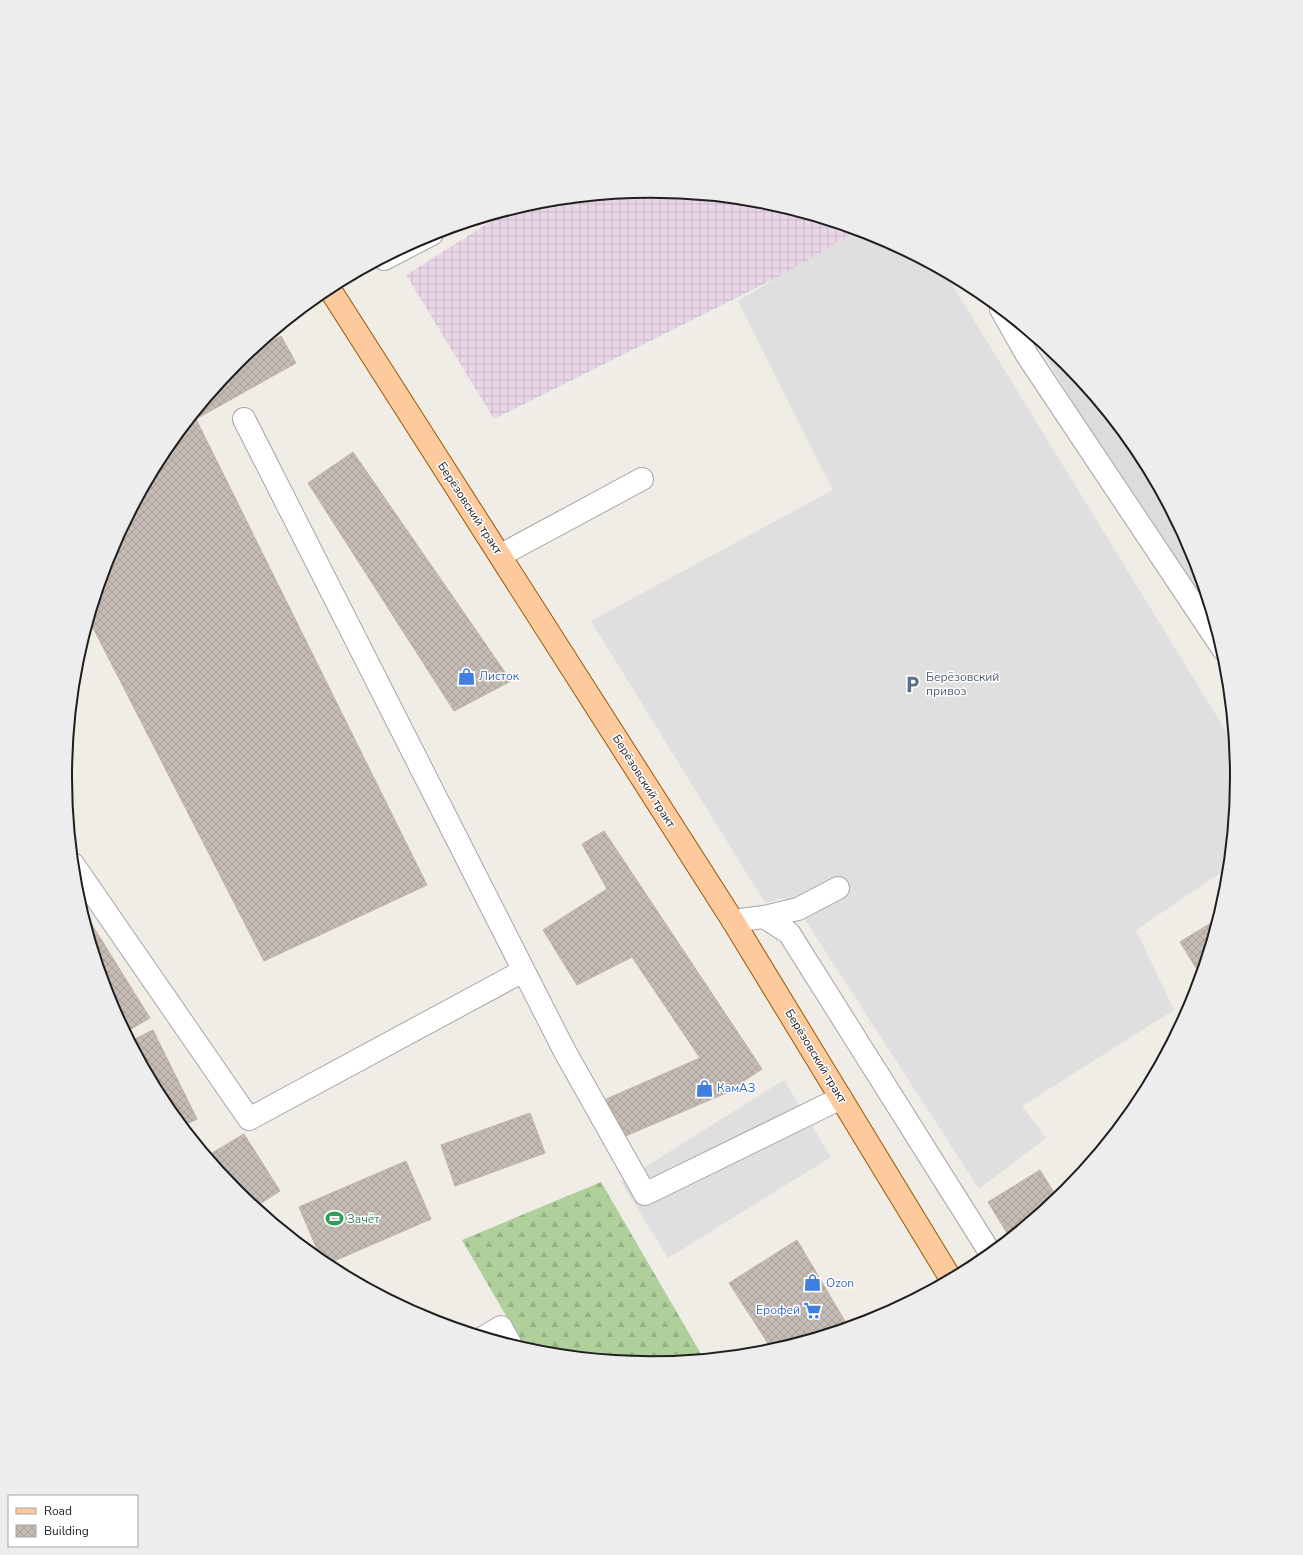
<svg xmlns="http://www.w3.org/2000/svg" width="1303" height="1555" font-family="'Nunito Sans',sans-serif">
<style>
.residential{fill:#dddcdc}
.industrial{fill:url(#industrial-grid)}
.forest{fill:url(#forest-firs)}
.parking{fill:#dfdfdf}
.building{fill:url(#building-cross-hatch);stroke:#c2b1a8}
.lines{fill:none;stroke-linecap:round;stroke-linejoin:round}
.minor-casing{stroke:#a6a6a6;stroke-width:24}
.major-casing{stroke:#9b5800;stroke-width:24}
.path{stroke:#fc6b6b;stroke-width:2.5;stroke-dasharray:2 2;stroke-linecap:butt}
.minor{stroke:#fff;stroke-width:22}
.major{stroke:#fdca9e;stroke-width:22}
.labels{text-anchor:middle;stroke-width:3;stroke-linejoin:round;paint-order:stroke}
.street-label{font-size:12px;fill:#1f1f1f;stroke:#fff}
.shop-label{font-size:12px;fill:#366cbe;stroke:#fff;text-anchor:start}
.service-label{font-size:12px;fill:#4e5e75;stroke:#fff;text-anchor:start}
.leisure-label{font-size:12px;fill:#27864d;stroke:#fff;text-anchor:start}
.rim{fill:none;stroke:#1f1f1f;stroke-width:2}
</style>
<defs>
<pattern id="industrial-grid" width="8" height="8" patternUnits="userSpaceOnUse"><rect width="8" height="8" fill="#e9d7e8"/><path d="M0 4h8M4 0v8" fill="none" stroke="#c7b8c7"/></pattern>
<pattern id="forest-firs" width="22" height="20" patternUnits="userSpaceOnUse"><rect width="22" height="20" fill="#afd09a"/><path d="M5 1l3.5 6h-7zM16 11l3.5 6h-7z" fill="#96b284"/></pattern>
<pattern id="building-cross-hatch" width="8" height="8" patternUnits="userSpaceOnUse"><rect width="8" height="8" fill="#c5bbb5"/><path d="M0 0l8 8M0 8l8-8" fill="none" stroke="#a9a09b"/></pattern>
</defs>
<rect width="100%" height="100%" fill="#f0ece6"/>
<path class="residential" d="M 1033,336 L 1066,363 L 1139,452 L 1193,553 L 1224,655 Z"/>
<path class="industrial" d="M 652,191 L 766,202 L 866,233 L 494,419 L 406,275 L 506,212 L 537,202 Z"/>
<path class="forest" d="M 601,1182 L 704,1359 L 651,1364 L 537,1353 L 526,1350 L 462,1240 Z"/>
<path class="parking" d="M 858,230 L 876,236 L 945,273 L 1235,746 L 1238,778 L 1229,867 L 1136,930 L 1174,1010 L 1022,1106 L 1046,1138 L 979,1189 L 798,909 L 784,898 L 765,903 L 591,621 L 833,490 L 738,301 Z
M 784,1080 L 831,1157 L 668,1258 L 621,1182 Z"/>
<path class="building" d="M 281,336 L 296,363 L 196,419 L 427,885 L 264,961 L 89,620 L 110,553 L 164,451 L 237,363 L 251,351 Z
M 353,452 L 511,681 L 454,711 L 308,483 Z
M 604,831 L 762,1069 L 726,1093 L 621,1138 L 604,1100 L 700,1058 L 632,957 L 577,985 L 543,930 L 607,889 L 582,844 Z
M 81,907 L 150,1018 L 126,1032 L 110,1002 Z
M 1219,918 L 1201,976 L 1180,942 Z
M 153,1030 L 197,1119 L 183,1126 L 164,1103 L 131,1041 Z
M 530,1113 L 545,1153 L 455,1186 L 441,1145 Z
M 244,1134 L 280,1191 L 255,1207 L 237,1192 L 207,1156 Z
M 406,1161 L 431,1219 L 325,1265 L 323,1263 L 299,1207 Z
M 1040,1170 L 1058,1199 L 1010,1238 L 988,1202 Z
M 797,1240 L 849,1328 L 773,1351 L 729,1283 Z"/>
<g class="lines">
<defs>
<path id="minor" d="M 384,259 L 432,234
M 1001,309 L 1027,355 L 1223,649
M 244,419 L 564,1050 L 645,1194 L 841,1098
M 501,555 L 642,479
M 73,864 L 249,1119 L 523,971
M 764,917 L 798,909 L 838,888
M 733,921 L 764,917 L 789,933 L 991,1254
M 484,1337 L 501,1327 L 511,1345"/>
<path id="major" d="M 329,288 L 733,921 L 951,1279"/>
</defs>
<use href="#minor" class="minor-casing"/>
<use href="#major" class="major-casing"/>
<path class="path" d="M 719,1357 L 721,1356"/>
<use href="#minor" class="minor"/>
<use href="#major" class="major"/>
</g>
<defs>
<symbol id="shop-bare" viewBox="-9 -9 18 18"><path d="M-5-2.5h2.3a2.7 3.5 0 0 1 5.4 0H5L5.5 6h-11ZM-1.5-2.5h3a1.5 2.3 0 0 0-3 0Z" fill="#3f7fe0" stroke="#fff" stroke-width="2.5" paint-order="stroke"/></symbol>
<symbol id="parking-bare" viewBox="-9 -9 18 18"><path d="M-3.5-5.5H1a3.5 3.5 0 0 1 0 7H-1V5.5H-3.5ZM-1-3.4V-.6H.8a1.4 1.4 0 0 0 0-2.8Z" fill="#5c6f8a" stroke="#fff" stroke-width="2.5" paint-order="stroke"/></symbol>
<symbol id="stadium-bare" viewBox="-9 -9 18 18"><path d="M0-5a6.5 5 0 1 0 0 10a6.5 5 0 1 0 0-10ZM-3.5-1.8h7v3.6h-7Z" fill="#2e9e5b" stroke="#fff" stroke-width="2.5" paint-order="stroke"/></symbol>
<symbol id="supermarket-bare" viewBox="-9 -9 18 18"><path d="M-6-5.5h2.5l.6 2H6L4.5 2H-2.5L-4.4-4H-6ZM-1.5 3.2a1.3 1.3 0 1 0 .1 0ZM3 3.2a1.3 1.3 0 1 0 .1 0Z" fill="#3f7fe0" stroke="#fff" stroke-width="2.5" paint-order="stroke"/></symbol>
</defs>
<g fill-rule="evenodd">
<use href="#shop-bare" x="454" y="664" width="25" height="25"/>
<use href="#parking-bare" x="900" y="672" width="25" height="25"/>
<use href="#shop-bare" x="692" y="1076" width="25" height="25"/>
<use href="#stadium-bare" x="322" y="1206" width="25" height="25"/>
<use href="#shop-bare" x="800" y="1270" width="25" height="25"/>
<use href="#supermarket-bare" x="800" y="1298" width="25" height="25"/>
</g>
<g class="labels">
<g class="street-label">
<text transform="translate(470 508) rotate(57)" y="4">Берёзовский тракт</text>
<text transform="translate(644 781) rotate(58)" y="4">Берёзовский тракт</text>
<text transform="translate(816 1056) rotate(59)" y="4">Берёзовский тракт</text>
</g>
<g class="shop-label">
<text x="479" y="680">Листок</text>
<text x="717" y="1092">КамАЗ</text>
<text x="826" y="1287">Ozon</text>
<text x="800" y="1314" text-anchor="end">Ерофей</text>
</g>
<g class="service-label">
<text x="926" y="681">Берёзовский<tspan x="926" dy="14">привоз</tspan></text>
</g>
<g class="leisure-label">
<text x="347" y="1223">Зачёт</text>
</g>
</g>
<path d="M0 0H1303V1555H0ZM72 777a579 579 0 1 1 1158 0a579 579 0 1 1-1158 0Z" fill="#ededed" fill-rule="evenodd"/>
<path class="rim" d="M72 777a579 579 0 1 1 1158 0a579 579 0 1 1-1158 0Z"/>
<rect x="8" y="1495" width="130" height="52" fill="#ffffff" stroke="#a5a5a5"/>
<rect x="16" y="1508" width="20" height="6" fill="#fdca9e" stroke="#a5a5a5"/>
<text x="44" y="1515" font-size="12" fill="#1f1f1f">Road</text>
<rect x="16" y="1525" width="20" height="12" fill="url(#building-cross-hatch)" stroke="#a5a5a5"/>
<text x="44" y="1535" font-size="12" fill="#1f1f1f">Building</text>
</svg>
